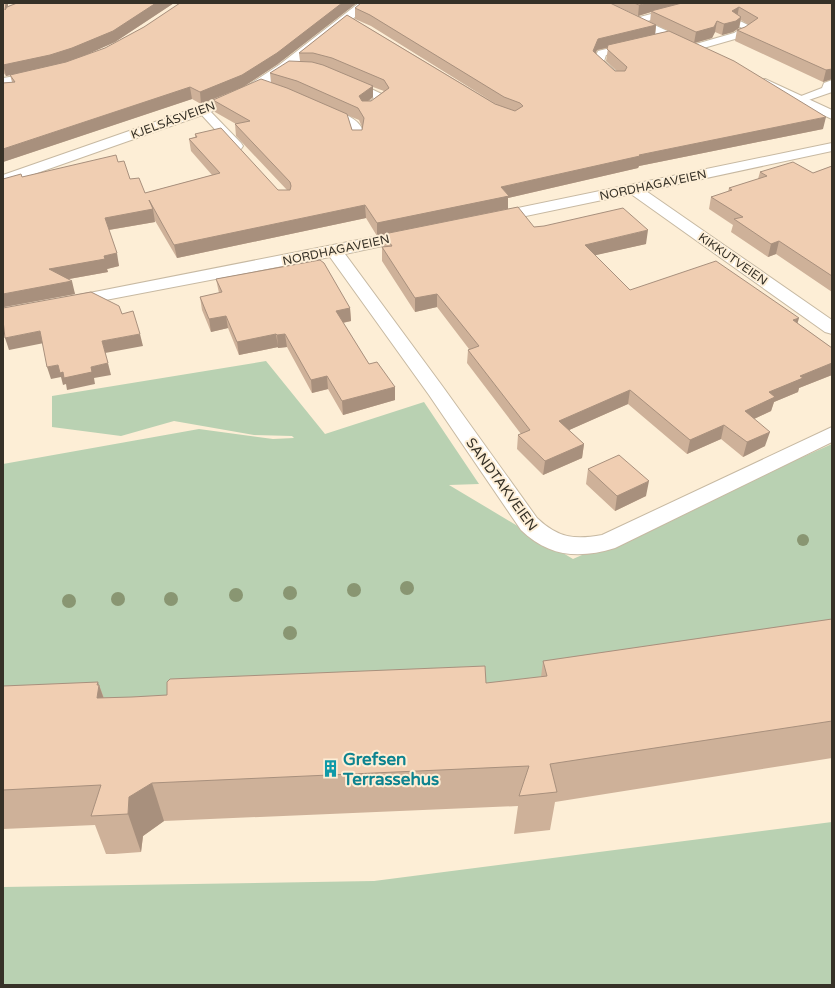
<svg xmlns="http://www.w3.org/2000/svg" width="835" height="988" font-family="'Varela Round',sans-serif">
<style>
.green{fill:#b9d1b2}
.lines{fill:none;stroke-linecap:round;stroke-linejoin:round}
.service-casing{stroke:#c7b9a2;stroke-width:2}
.minor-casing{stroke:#c7b9a2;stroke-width:2}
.tertiary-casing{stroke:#c7b9a2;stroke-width:2}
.service{fill:#fff;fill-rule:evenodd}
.minor{fill:#fff;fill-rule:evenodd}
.tertiary{fill:#fff;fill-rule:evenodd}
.tree{fill:#899672}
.wall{fill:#ceb199;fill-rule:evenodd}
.shaded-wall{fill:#a8907d}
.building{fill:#f0ceb2;stroke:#a8907d}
.labels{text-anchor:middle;stroke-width:4;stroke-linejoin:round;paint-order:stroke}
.far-street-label{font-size:12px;fill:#363127;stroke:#fdeed6}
.street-label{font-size:14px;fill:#363127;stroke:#fdeed6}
.near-culture-label{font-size:17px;font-weight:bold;fill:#0d838f;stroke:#fdeed6;text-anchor:start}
</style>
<rect width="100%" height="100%" fill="#fdeed6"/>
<path class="green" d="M 266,361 L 325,434 L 424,402 L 479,484 L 449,485 L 573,559 L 832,444 L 832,676 L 3,732 L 3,464 L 199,429 L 273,439 L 294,438 L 292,436 L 254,435 L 174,421 L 121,436 L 52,427 L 52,396 Z
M 832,822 L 832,985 L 3,985 L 3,887 L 374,881 Z"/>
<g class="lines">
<defs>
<path id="service" d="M 674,8 L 677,9 L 679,11 L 677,13 L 636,24 L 631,21 L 632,19 Z
M 736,19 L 754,28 L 742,37 L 693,51 L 688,48 L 689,46 L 734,33 L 742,28 L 731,22 Z
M 631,43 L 635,44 L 636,46 L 635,48 L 606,55 L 604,61 L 617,72 L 618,74 L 617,76 L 609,76 L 593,62 L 598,51 Z
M 350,79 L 386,96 L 388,98 L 370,111 L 362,111 L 360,109 L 374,98 L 346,84 L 345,82 Z
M 832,80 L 832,92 L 800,103 L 794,100 L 796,98 L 822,88 L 824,83 Z
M 203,107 L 207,108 L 241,143 L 243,146 L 241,149 L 233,149 L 199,112 L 197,110 L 199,108 Z
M 327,108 C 339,110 372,123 361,141 L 353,141 L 348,125 L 323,113 L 321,111 Z"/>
<path id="minor" d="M 592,3 L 607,3 L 691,42 L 693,45 L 687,49 L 683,48 L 594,5 Z
M 41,72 L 46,73 L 48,76 L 46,79 L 3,86 L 3,78 Z
M 765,79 L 832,110 L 832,119 L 760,86 L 758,83 L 760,80 Z
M 832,143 L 832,151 L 646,191 L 832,320 L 832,334 L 825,332 L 631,194 L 493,223 L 487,221 L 485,218 L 487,215 L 493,213 Z
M 414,229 L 420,230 L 422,234 L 420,238 L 345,254 L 443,387 L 537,518 C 558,538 574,540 602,535 L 832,427 L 832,442 L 615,548 C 579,559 549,557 521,530 L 429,395 L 330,257 L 69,307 L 63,306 L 60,302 L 63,298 L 69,297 Z"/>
<path id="tertiary" d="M 359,3 L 372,3 L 289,71 L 254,94 L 208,113 L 3,185 L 3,175 L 198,107 L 244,88 L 279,65 Z"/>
</defs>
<use href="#service" class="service-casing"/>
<use href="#minor" class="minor-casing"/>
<use href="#tertiary" class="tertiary-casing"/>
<use href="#service" class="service"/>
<use href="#minor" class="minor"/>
<use href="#tertiary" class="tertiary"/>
</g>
<g class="tree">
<circle cx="803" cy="540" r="6"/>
<circle cx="407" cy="588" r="7"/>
<circle cx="354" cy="590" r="7"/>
<circle cx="290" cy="593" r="7"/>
<circle cx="236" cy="595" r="7"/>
<circle cx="118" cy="599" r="7"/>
<circle cx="171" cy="599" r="7"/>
<circle cx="69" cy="601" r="7"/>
<circle cx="290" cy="633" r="7"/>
</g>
<path class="wall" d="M 3,3 L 8,3 L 8,6 L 17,3 L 174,3 L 115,42 L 82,56 L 278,64 L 243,87 L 201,104 L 192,99 L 3,162 L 3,83 L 12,82 L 10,75 L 6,76 L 3,72 Z
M 610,3 L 832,3 L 832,79 L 823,82 L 735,41 L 737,30 L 745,27 L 749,25 L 741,20 L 739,28 L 733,32 L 722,35 L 715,32 L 712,38 L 695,43 L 823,129 L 639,166 L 638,168 L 508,198 L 508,209 L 534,227 L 646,244 L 595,255 L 630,290 L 797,323 L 832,348 L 832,375 L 799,388 L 798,392 L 774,402 L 771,411 L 754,419 L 765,446 L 743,457 L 721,439 L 687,454 L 628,404 L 569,430 L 584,444 L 582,458 L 543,475 L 517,449 L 518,435 L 521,434 L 467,363 L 468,350 L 469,349 L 437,307 L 415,312 L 382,261 L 382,247 L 384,247 L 384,234 L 377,236 L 366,218 L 177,258 L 154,219 L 155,222 L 109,230 L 119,266 L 107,269 L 108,272 L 69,279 L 75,294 L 4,307 L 3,305 L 3,179 L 22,177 L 118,162 L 130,179 L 145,193 L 212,175 L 191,151 L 189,139 L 195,137 L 195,134 L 278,190 L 287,190 L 236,136 L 235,124 L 236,124 L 215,112 L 213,100 L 271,83 L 270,73 L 300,61 L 299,53 L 347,15 L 496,104 L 371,26 L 355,19 L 355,8 L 656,25 L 655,34 L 669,31 L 650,22 L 651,12 L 638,16 ZM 608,48 L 606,61 L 617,71 L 615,71 L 595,53 L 597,50 ZM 373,87 L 384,91 L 371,101 L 369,101 L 373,97 ZM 347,115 L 359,120 L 362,127 L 362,130 L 352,130 Z
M 832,166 L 832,292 L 776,254 L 768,257 L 731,232 L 733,225 L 709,209 L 711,197 L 728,192 L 729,188 L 758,179 L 760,172 L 813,173 Z
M 216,279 L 350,308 L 351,321 L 343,323 L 369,364 L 395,387 L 395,400 L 343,415 L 328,389 L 312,393 L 287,347 L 278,348 L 278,347 L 239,355 L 228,328 L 211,332 L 202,310 L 200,297 L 219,293 Z
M 588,469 L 646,496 L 615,511 L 586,484 Z
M 832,619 L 832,758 L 555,802 L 550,830 L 514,834 L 518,806 L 164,821 L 143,836 L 141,852 L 114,854 L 106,854 L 95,825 L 3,829 L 3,686 L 99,685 L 104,698 L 486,683 L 541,677 L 543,661 Z"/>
<path class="shaded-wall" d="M 6,3 L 8,3 L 8,20 L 5,10 Z
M 156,3 L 174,3 L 115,42 L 75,60 L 53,66 L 6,76 L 3,65 Z
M 342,3 L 357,3 L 278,64 L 243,87 L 201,104 L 200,92 Z
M 648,3 L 686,3 L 651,11 L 651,12 L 638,16 L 639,5 Z
M 739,7 L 737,18 L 732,11 Z
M 741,17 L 739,28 L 733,32 L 722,35 L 724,24 Z
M 717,21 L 715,32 L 712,38 L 694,43 L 696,32 Z
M 656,25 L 655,36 L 597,50 L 592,62 L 593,51 L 598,39 Z
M 832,69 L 832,79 L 823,82 L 826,70 Z
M 373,86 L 373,97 L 359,108 L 359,96 Z
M 190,87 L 192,99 L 3,162 L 3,149 Z
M 826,117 L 823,129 L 639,166 L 638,168 L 508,198 L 508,209 L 377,236 L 377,223 L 501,187 L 639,155 Z
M 365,205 L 366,218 L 177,258 L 174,245 Z
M 153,209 L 155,222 L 108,230 L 105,218 Z
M 648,230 L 646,244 L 583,258 L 585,245 Z
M 779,241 L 776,254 L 768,257 L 771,244 Z
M 117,253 L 119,266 L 107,269 L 108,272 L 52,282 L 49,269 L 104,256 Z
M 72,281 L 75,294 L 4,307 L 3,305 L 3,294 Z
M 437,294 L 437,307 L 415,312 L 415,298 Z
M 350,308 L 351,321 L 336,324 L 336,311 Z
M 226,316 L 228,328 L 211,332 L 209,319 Z
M 799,318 L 795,332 L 793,320 Z
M 40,331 L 44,343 L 9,350 L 5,338 Z
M 140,334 L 143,346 L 105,353 L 102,341 Z
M 276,334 L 278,347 L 239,355 L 237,342 Z
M 285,334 L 287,347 L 278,348 L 277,335 Z
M 108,363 L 111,375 L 94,378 L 95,384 L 67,390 L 66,384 L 63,385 L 61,377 L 51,379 L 47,367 L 58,365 L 91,367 Z
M 832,363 L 832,375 L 799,388 L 798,392 L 774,402 L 771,411 L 741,425 L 745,411 L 769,392 L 800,376 Z
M 327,376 L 328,389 L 312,393 L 311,380 Z
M 395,387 L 395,400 L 343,415 L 342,401 Z
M 630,390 L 628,404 L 558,435 L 559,421 Z
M 724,425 L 721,439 L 687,454 L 690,440 Z
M 770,432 L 765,446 L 743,457 L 747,442 Z
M 584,444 L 582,458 L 543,475 L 545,461 Z
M 649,481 L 646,496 L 615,511 L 617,496 Z
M 98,682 L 99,686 L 99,685 L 113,725 L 97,698 Z
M 152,783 L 164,821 L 143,836 L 141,852 L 128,814 L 129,797 Z"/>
<path class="building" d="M 3,3 L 6,3 L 5,10 L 7,7 L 17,3 L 156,3 L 113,31 L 72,48 L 50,55 L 3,65 Z
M 180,3 L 342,3 L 277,53 L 242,75 L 200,92 L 190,87 L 3,149 L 3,83 L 15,82 L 10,75 L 66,62 L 105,48 L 144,27 Z
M 361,3 L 610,3 L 656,25 L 598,39 L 593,51 L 615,71 L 625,71 L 627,67 L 607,49 L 608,45 L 669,31 L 734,61 L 826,117 L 639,155 L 640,156 L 501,187 L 509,196 L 377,223 L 365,205 L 174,245 L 149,200 L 153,209 L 105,218 L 117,253 L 104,256 L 105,259 L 49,269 L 72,281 L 3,294 L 3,179 L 21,174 L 22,177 L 116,155 L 118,162 L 124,161 L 130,179 L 139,178 L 145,193 L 220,173 L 189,139 L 197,137 L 195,134 L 221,128 L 278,190 L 290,190 L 291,186 L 290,182 L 235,124 L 250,121 L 213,100 L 261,79 L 287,88 L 347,114 L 352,130 L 362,130 L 364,118 L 358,108 L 297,81 L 270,73 L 289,61 L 312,62 L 323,65 L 373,86 L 359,96 L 362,101 L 371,101 L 389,88 L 384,80 L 332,58 L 313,53 L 299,53 L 347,15 L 495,104 L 515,111 L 523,106 L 520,103 L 504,97 L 370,15 L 355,8 Z
M 634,3 L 648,3 L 639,5 Z
M 682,3 L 832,3 L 832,69 L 826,70 L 737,30 L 745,27 L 758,18 L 739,7 L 732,11 L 741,17 L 736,21 L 724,24 L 717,21 L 714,27 L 696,32 L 651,11 Z
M 793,162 L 813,173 L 832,166 L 832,276 L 779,241 L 771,244 L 734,219 L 743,217 L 711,197 L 732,190 L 729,188 L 767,176 L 760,172 Z
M 518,207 L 534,227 L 544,226 L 623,208 L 648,230 L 585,245 L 630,290 L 716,261 L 799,318 L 793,320 L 832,348 L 832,363 L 800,376 L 803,378 L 769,392 L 775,397 L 745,411 L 770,432 L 747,442 L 724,425 L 690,440 L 630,390 L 559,421 L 584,444 L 545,461 L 518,435 L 530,430 L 468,350 L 479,346 L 437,294 L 415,298 L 382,247 L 392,246 L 384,234 Z
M 320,260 L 324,263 L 350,308 L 336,311 L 369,364 L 377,362 L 395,387 L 342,401 L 327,376 L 311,380 L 285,334 L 277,335 L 276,334 L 237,342 L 226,316 L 209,319 L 200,297 L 222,292 L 216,279 Z
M 91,292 L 119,306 L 122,314 L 133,311 L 140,334 L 102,341 L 108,363 L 91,367 L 92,372 L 64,378 L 63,372 L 60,373 L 58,365 L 47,367 L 40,331 L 5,338 L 3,320 L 3,308 Z
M 619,455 L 649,481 L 617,496 L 588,469 Z
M 832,619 L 832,721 L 550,764 L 557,792 L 519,796 L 529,766 L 152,783 L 129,797 L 128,814 L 91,816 L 101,785 L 3,790 L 3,686 L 98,682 L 97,685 L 99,685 L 97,698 L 132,697 L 167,695 L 167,682 L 170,679 L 485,666 L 486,683 L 547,676 L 543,661 Z"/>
<defs>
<symbol id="building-bare" viewBox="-9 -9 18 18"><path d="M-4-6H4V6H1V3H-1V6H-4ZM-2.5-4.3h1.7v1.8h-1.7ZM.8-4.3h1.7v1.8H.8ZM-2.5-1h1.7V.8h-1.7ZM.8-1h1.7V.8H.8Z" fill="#0f9aa8" stroke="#fdeed6" stroke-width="2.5" paint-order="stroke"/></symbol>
</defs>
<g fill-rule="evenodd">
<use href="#building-bare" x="318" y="756" width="25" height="25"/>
</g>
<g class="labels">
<g class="far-street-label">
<text transform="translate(173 120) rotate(-20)" y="4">KJELSÅSVEIEN</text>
<text transform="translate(653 185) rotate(-12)" y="4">NORDHAGAVEIEN</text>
<text transform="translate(336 250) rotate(-12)" y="4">NORDHAGAVEIEN</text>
<text transform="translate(733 259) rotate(35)" y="4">KIKKUTVEIEN</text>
</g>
<g class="street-label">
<text transform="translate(502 484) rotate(54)" y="5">SANDTAKVEIEN</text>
</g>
<g class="near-culture-label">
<text x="343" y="765">Grefsen<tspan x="343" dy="20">Terrassehus</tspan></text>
</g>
</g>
<rect width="835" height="988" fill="none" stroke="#363127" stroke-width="8"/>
</svg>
